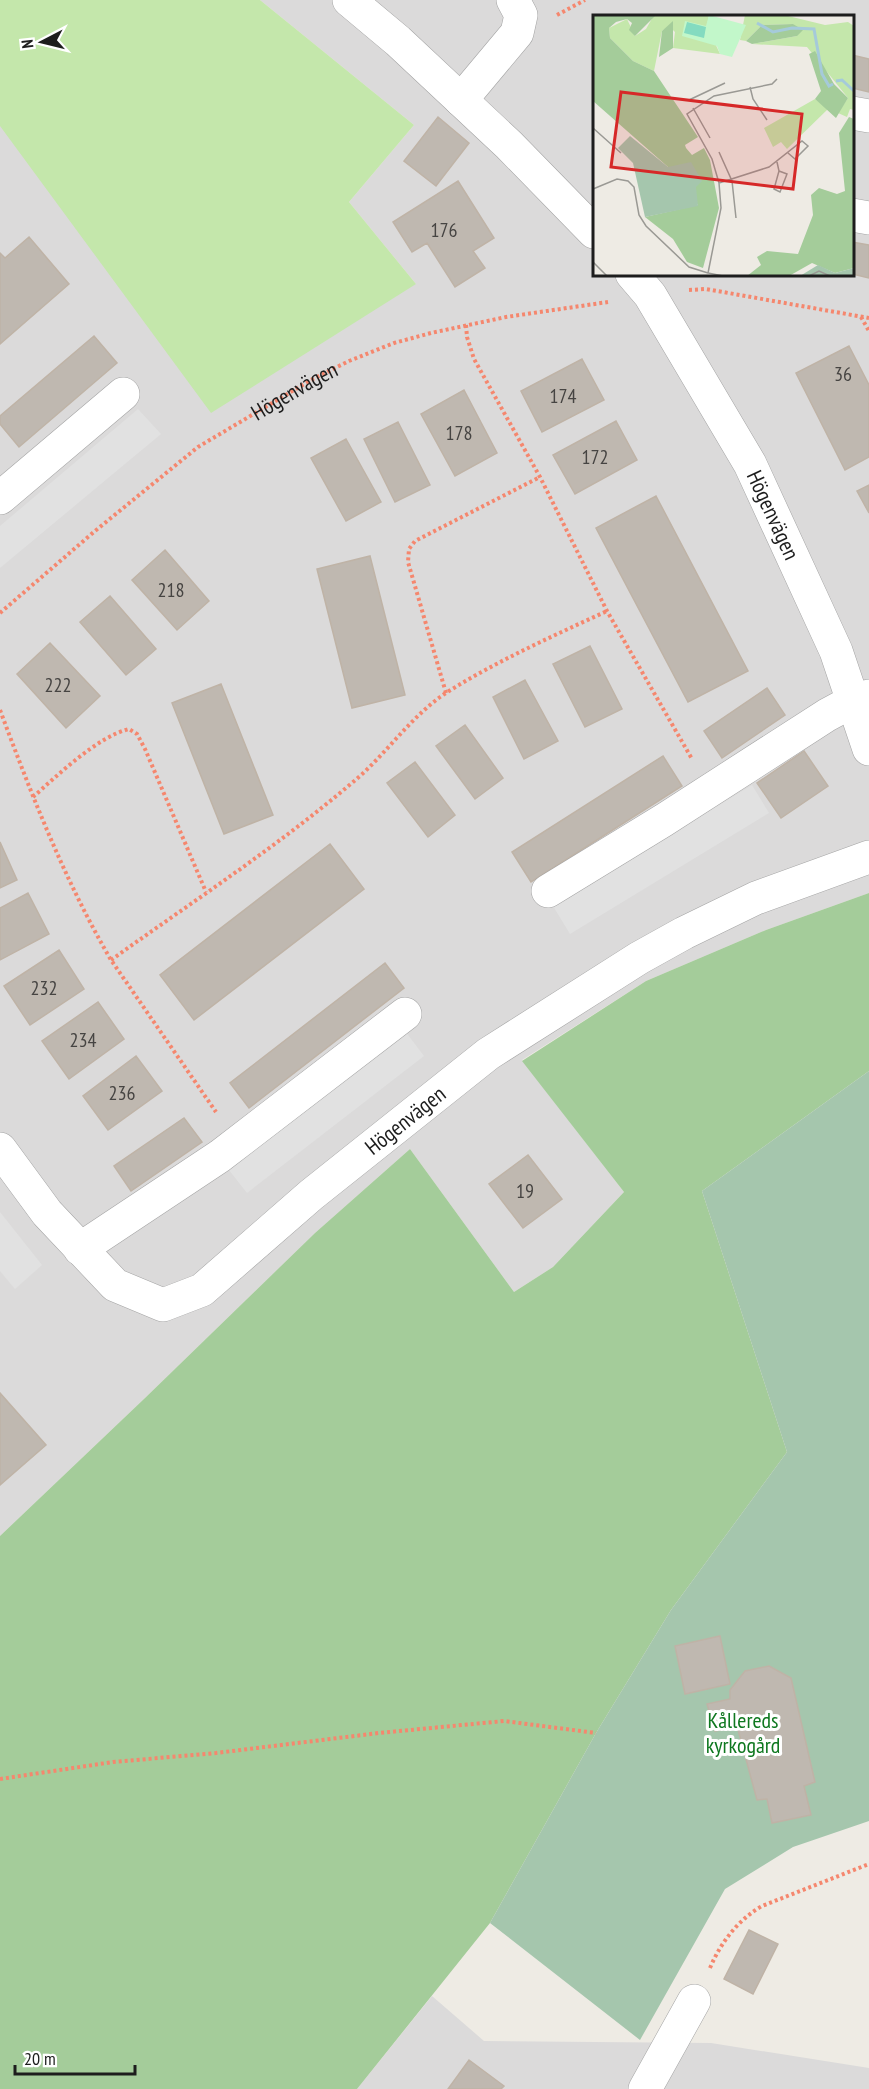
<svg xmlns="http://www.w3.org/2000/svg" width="869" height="2089" font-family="'PT Sans Narrow',sans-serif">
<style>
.residential{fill:#dbdada;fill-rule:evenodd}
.grass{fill:#c4e7ab}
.forest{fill:#a4cc9a}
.cemetery{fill:#a5c6ad}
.parking{fill:#e1e1e1}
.building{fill:#bfb8b0;stroke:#bfb3a6;stroke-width:1.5}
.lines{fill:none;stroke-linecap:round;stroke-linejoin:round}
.minor-casing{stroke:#a4a4a4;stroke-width:34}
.path{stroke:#f5876e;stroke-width:4;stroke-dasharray:3 3;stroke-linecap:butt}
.minor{stroke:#fff;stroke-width:33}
.labels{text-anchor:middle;stroke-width:6;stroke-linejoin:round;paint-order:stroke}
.number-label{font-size:20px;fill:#464442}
.street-label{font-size:22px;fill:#1d1d1d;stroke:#fff}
.park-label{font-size:22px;fill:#0f7820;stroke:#fff}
.inset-river{fill:none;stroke:#a5cada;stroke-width:3}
.inset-road{fill:none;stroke:#9a9994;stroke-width:1.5}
.view{fill:#d62828;fill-opacity:0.15;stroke:#d62828;stroke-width:3}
.inset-edge{fill:none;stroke:#1d1d1d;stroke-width:3}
</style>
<rect width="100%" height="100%" fill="#eeebe4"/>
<path class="residential" d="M 260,0 L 869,0 L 869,893 L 766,930 L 646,981 L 522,1060 L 624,1192 L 553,1267 L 514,1292 L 410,1149 L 315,1233 L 145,1398 L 0,1536 L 0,107 L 416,284 L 349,202 L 414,125 ZM 594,16 L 852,16 L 852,274 L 594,274 Z
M 432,1996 L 484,2041 L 711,2043 L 869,2068 L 869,2089 L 357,2089 Z"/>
<path class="grass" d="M 0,0 L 260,0 L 414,125 L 349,202 L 416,284 L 211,413 L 0,126 Z"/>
<path class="forest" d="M 869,893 L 869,1071 L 702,1191 L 787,1452 L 671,1610 L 596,1733 L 490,1923 L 357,2089 L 0,2089 L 0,1536 L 145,1398 L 315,1233 L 410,1149 L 514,1292 L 553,1267 L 624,1192 L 522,1061 L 646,981 L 766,930 Z"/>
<path class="cemetery" d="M 869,1071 L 869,1821 L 793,1847 L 725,1889 L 640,2040 L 490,1923 L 596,1733 L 671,1610 L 787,1452 L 702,1191 Z"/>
<path class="parking" d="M 138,409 L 161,434 L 0,568 L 0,526 Z
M 752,785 L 769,813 L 570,934 L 553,906 Z
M 402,1027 L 424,1056 L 247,1193 L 225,1165 Z
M 0,1212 L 42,1265 L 15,1289 L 0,1271 Z"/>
<path class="building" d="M 852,55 L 869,59 L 869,92 L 852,88 Z
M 438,117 L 469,143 L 436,186 L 404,161 Z
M 458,181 L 494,238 L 473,251 L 485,268 L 455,287 L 427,243 L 412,252 L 393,222 Z
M 29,237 L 69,284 L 0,344 L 0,253 L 5,258 Z
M 852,242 L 869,245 L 869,278 L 852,274 Z
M 94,336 L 117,363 L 19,447 L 0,424 L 0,416 Z
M 849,346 L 869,385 L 869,457 L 845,470 L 796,373 Z
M 582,359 L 604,400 L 542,432 L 521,391 Z
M 464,390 L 497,453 L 455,476 L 421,414 Z
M 616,421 L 637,460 L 575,494 L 553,455 Z
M 398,422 L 430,485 L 395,502 L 364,439 Z
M 346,439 L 381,502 L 346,521 L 311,458 Z
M 869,485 L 869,513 L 857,491 Z
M 656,496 L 748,671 L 688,702 L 596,528 Z
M 165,550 L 209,601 L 177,630 L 132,580 Z
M 370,556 L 405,695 L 352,708 L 317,569 Z
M 110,596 L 156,649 L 126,675 L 80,622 Z
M 50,643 L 100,696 L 66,728 L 17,674 Z
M 590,646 L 622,709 L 585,727 L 553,664 Z
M 525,680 L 558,741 L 524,759 L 493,697 Z
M 221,684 L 273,815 L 224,834 L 172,703 Z
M 767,688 L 785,715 L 722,758 L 704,731 Z
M 465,725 L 503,778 L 475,799 L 436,746 Z
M 804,751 L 828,786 L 781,818 L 757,783 Z
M 663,756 L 682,786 L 531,882 L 512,852 Z
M 415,762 L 455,815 L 428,837 L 387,783 Z
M 0,842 L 17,880 L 0,888 Z
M 330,844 L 364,889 L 194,1020 L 160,975 Z
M 28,893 L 49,934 L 0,960 L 0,908 Z
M 59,950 L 84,989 L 30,1025 L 4,986 Z
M 385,963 L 404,988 L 249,1108 L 230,1083 Z
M 98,1002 L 124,1039 L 69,1079 L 42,1041 Z
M 136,1056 L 162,1091 L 108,1130 L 83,1096 Z
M 184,1118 L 202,1142 L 131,1191 L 114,1166 Z
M 528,1155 L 562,1199 L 523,1228 L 489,1184 Z
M 0,1393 L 46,1445 L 0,1485 Z
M 720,1636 L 730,1684 L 685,1694 L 675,1646 Z
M 769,1666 L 791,1678 L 815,1782 L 804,1786 L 811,1815 L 772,1823 L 767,1799 L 757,1800 L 737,1726 L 715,1731 L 707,1704 L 730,1699 L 730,1690 L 745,1671 Z
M 749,1930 L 778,1944 L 753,1994 L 724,1979 Z
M 469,2060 L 504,2086 L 501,2089 L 448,2089 Z"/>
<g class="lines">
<defs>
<g id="minor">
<path d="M 349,0 L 398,41 L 509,145 L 594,232"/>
<path d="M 461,100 L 517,33 L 521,15 L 513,0"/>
<path d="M 852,113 L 869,116"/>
<path d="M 852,215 L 869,218"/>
<path id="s2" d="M 632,274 L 650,295 L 750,464 L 836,651 L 869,749"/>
<path d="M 0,498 L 123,394"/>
<path d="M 548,891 L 664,820 L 827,715 L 853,701 L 869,696"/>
<path id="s3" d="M 0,1149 L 47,1213 L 115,1285 L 163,1305 L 202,1290 L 311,1195 L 488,1054 L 639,958 L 684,933 L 756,898 L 869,857"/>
<path d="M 80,1249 L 220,1156 L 405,1014"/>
<path d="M 645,2089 L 694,2001"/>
</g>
</defs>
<use href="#minor" class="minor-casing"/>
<g class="path">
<path d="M 557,15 L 585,0"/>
<path d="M 689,290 L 706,289 L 869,318"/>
<path d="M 861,317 L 869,331"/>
<path d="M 466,325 L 467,337 L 474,359 L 540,477 L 607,611 L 692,759"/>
<path id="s1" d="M 0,613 L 95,531 L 198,447 L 311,380 L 349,361 L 394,343 L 431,333 L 506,317 L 608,302"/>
<path d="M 446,693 L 408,562 L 409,549 L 415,541 L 540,477"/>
<path d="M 0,710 C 32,796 65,881 111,960 L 216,1112"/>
<path d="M 33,797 C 58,775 97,737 129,729 L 137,734 L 145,749 L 206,892"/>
<path d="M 111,960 C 192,902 277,847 353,782 C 387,754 411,715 449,691 C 499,660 553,636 607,611"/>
<path d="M 0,1779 L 113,1762 L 216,1753 L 379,1733 L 504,1721 L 596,1733"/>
<path d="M 710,1968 C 721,1942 738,1920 762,1906 L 869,1864"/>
</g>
<use href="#minor" class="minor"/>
</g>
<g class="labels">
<g class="number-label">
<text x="444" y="237">176</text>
<text x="843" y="381">36</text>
<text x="563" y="403">174</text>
<text x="459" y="440">178</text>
<text x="595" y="464">172</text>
<text x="171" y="597">218</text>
<text x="58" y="692">222</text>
<text x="44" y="995">232</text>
<text x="83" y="1047">234</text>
<text x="122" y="1100">236</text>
<text x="525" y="1198">19</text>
</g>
<g class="street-label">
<text dy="8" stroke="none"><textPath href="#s1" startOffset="370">Högenvägen</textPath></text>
<text dy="8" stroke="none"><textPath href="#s2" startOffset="280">Högenvägen</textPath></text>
<text dy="8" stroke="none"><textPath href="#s3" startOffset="537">Högenvägen</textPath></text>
</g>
<g class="park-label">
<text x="743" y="1728">Kållereds<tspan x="743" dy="25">kyrkogård</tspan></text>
</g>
</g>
<g transform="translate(593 15)">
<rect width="261" height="261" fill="#eeebe4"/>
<path d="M 61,0 L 116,0 L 114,11 L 127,39 L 80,33 L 82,17 L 76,11 L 69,16 L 61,56 L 40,46 L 17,23 L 16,13 L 34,4 L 42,21 L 53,14 ZM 152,0 L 191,0 L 232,10 L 255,7 L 261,11 L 261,95 L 257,94 L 254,102 L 245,98 L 255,83 L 214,32 L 159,29 L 204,21 L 200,9 L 169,10 L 153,26 L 147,25 ZM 222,84 L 235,94 L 194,134 L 188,127 L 180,132 L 171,113 Z" fill="#c4e7ab"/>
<path d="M 0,0 L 62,1 L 42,21 L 36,15 L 39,8 L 34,4 L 23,7 L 16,13 L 17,23 L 40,46 L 61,56 L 105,122 L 92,130 L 93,133 L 99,140 L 111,133 L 117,145 L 126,193 L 110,253 L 94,247 L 80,224 L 52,202 L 105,190 L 75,152 L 0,86 ZM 80,6 L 80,33 L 66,42 L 69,16 ZM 200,9 L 210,15 L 204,21 L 159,29 L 153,26 L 169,10 ZM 222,36 L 241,69 L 255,83 L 243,103 L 222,84 L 228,76 L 216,39 ZM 256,102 L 261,104 L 261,253 L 242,258 L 219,248 L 196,261 L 154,261 L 168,250 L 164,242 L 174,236 L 205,239 L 220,200 L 218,180 L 226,173 L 244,179 L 252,176 L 246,118 Z" fill="#a4cc9a"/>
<path d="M 37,121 L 75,152 L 98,147 L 109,166 L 103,172 L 105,191 L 52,202 L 40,148 L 25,133 ZM 225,250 L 242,258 L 261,253 L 261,261 L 207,261 Z" fill="#a5c6ad"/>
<path d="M 116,0 L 153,10 L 139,42 L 127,39 L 124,31 L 89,21 L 92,6 L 113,11 Z" fill="#c2f7ca"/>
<path d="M 94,7 L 113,12 L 111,23 L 91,18 Z" fill="#84dbc0"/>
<path class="inset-river" d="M 164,8 L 180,17 L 199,13 L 221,14 L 229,59 L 236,71 L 240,69M 243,66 L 249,65 L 261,76"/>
<path class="inset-road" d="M 157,72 L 160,84 L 174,105M 96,85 L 132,68M 100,93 L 117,123M 0,113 L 28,138M 126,137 L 139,166 L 143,203M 184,147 L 186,156 L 181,174 L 187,177 L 194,159 L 186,156M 126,168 L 176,152 L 209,126 L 215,131 L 202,144 L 195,138M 0,174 L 24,164 L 35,166 L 41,172 L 46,200 L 53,211 L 96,252 L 115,258M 0,247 L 14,261M 130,261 L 115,258 L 128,193 L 126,168 L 119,144 L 94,99 L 121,81 L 179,69 L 184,64M 216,261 L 226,256 L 237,261"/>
<path class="view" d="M 28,77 L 209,99 L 200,174 L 18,152 Z"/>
<rect width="261" height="261" class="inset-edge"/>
</g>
<g transform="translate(42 42) rotate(263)" stroke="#ffffff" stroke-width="4.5" paint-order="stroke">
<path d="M0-4.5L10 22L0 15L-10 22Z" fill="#1d1d1d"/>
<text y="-9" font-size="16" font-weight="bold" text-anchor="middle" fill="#1d1d1d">N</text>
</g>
<path d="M15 2065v9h120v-9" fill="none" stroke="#1d1d1d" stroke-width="3"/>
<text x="24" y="2065" font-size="18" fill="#1d1d1d" stroke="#ffffff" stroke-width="4.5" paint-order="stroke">20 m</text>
</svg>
